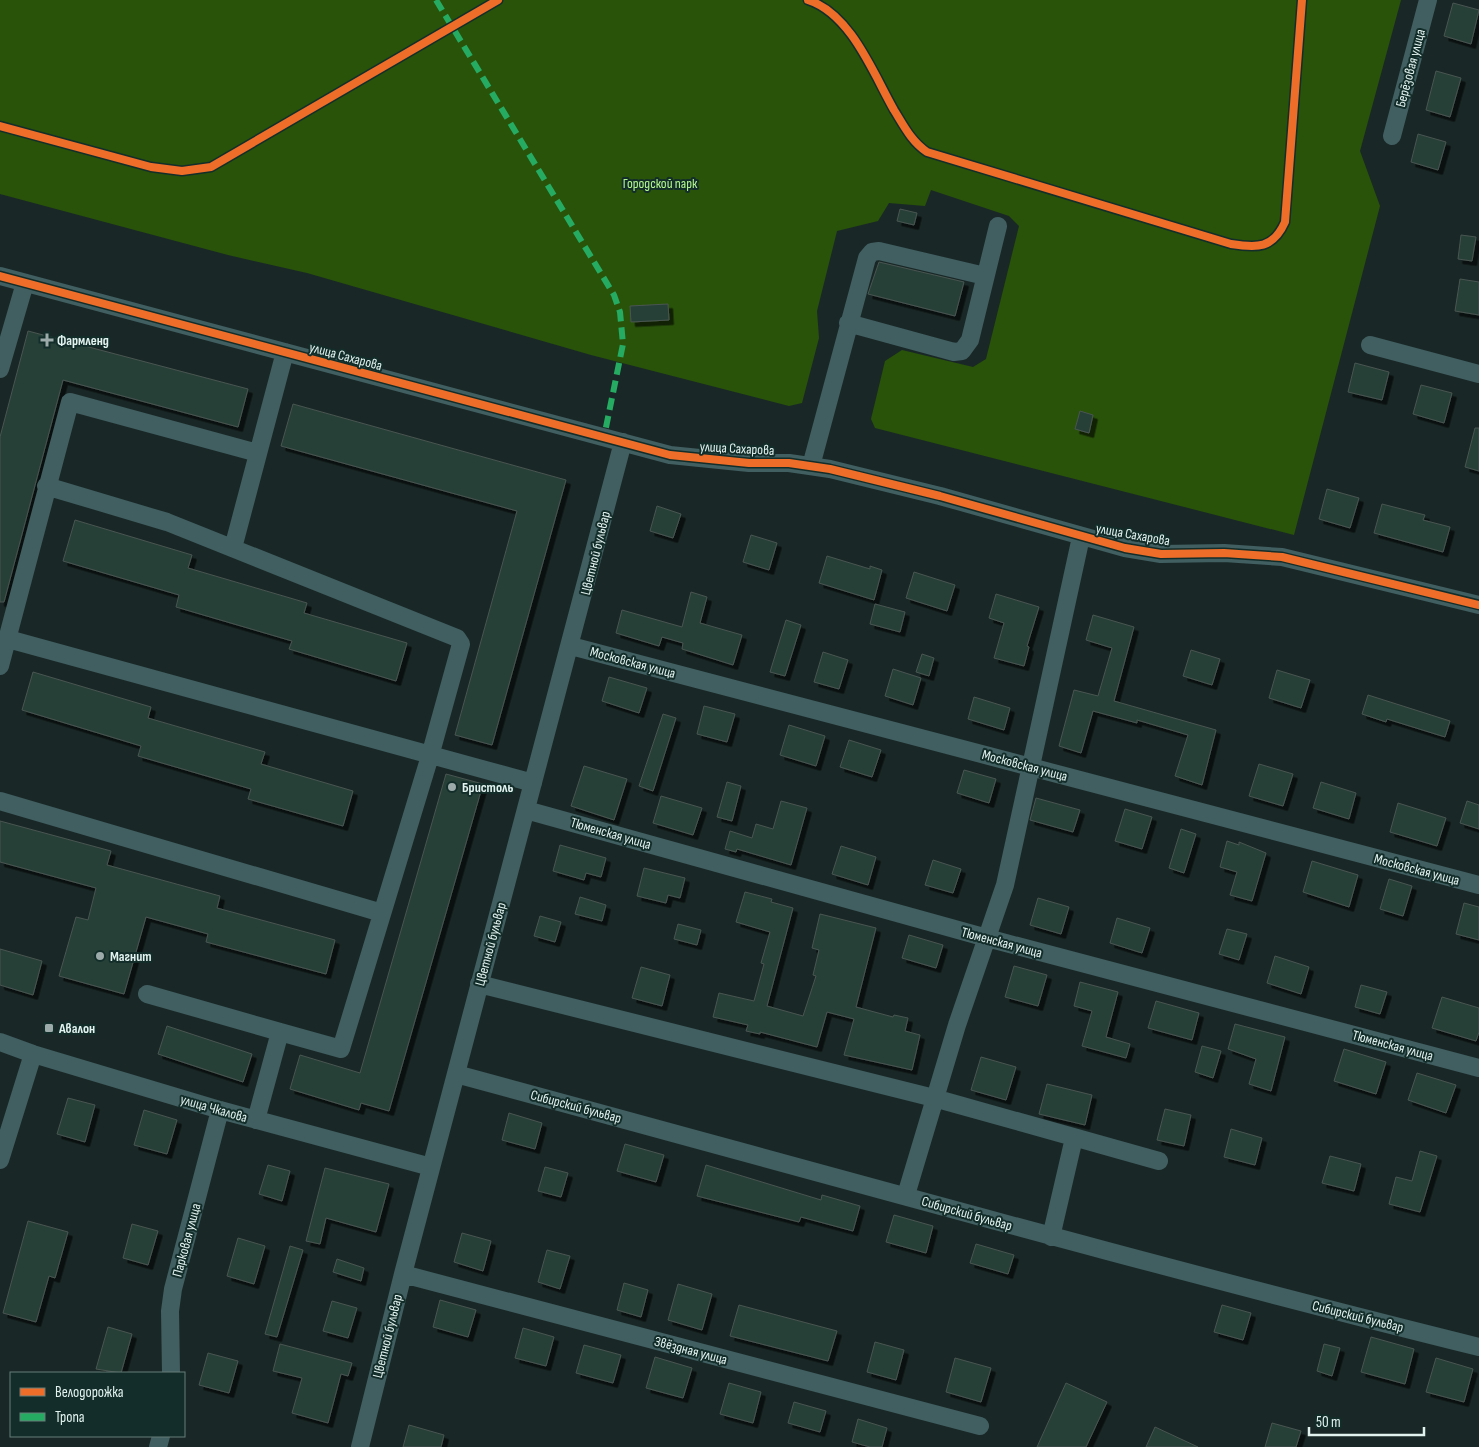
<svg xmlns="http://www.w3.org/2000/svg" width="1479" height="1447" font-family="'Sofia Sans Condensed',sans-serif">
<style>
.green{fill:#295309}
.building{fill:#273f38;stroke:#495551;filter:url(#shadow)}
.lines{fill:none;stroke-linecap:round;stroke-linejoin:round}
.minor{stroke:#415e61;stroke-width:18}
.quiet{stroke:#26ab63;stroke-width:6;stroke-dasharray:12 6;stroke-linecap:butt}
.cycleway-casing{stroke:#132e2a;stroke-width:11}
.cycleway{stroke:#ee6e29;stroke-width:8}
.poi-dot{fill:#9caba9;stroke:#132e2a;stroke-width:2}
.labels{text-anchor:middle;stroke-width:4;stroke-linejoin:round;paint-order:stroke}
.street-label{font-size:14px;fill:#e2f2ef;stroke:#132e2a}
.park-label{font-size:14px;fill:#b3f88d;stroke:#132e2a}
.poi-label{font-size:14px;font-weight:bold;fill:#e2f2ef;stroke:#132e2a;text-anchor:start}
</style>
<defs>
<filter id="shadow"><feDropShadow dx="4.5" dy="4.5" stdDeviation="0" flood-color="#0009"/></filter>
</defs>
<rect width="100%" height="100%" fill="#192826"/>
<path class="green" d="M 0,0 L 1401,0 L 1360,151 L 1380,206 L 1294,535 L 875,428 L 871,419 L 885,361 L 902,350 L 973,367 L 986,359 L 1019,226 L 1009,216 L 931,190 L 925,206 L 889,203 L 878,221 L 837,231 L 817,311 L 819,338 L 802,403 L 789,406 L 591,355 L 307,273 L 228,255 L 0,194 Z"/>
<path class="building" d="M 1453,3 L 1479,10 L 1471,44 L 1444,36 Z
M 1436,71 L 1461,78 L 1450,117 L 1426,110 Z
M 1418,134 L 1446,142 L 1438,170 L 1411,162 Z
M 900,209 L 917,213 L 914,225 L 897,221 Z
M 1461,235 L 1476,237 L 1472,261 L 1458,259 Z
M 879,262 L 964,282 L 955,316 L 868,294 Z
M 1460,279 L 1479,282 L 1479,315 L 1455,311 Z
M 668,304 L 669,320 L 631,322 L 630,306 Z
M 28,331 L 248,389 L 238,427 L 63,380 L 4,602 L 0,602 L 0,437 Z
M 1355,363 L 1389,372 L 1382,400 L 1348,392 Z
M 1421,385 L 1452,393 L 1444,423 L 1413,414 Z
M 293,404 L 566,480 L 492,745 L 455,735 L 517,511 L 281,446 Z
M 1080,411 L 1093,415 L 1089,433 L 1075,429 Z
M 1475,428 L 1479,428 L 1479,471 L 1465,467 Z
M 1327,489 L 1359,498 L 1350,528 L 1319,519 Z
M 1382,504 L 1425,515 L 1423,520 L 1450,527 L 1443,552 L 1374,533 Z
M 657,506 L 681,514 L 673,538 L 650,531 Z
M 75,520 L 192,555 L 188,568 L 307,603 L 304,613 L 407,643 L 396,681 L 289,649 L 292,641 L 176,607 L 179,595 L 63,561 Z
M 751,535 L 777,543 L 769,570 L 743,562 Z
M 827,556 L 870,569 L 870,566 L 882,570 L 874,600 L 819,583 Z
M 914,572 L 955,585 L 947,611 L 906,598 Z
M 691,592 L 707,597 L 700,623 L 742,635 L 733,665 L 682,649 L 683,643 L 662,637 L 659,646 L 616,633 L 622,610 L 682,627 Z
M 996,594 L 1039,607 L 1027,646 L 1029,647 L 1024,666 L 994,658 L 1004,623 L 989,618 Z
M 875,604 L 905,612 L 900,632 L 870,624 Z
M 1093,615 L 1134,627 L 1114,701 L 1216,730 L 1202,785 L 1175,776 L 1188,735 L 1137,720 L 1137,723 L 1093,711 L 1081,753 L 1059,746 L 1074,690 L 1098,696 L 1112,648 L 1086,640 Z
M 786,620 L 801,625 L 785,676 L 770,672 Z
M 1191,650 L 1220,659 L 1212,685 L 1183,676 Z
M 823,652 L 848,660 L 839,689 L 814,682 Z
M 922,654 L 934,658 L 929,676 L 916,672 Z
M 893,669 L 921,678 L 913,705 L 885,696 Z
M 1277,670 L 1310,680 L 1301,708 L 1269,698 Z
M 33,672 L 151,707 L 148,718 L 265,752 L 261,764 L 353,791 L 343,826 L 248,799 L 251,789 L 138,756 L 141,746 L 22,710 Z
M 609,677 L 647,688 L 639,713 L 602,701 Z
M 1368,695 L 1450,721 L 1445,737 L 1387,719 L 1386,722 L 1362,714 Z
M 974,697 L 1010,708 L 1004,730 L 968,719 Z
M 704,706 L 735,714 L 727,742 L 697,734 Z
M 663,714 L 676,718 L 653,791 L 639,786 Z
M 789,725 L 825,736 L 816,766 L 780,755 Z
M 849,740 L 881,750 L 872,777 L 840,767 Z
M 1259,764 L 1293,774 L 1283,806 L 1249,796 Z
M 584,766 L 627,779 L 614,820 L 571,806 Z
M 964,770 L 996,779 L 989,803 L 957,793 Z
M 446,774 L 483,784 L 389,1111 L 361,1103 L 359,1110 L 290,1089 L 300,1055 L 360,1073 Z
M 727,782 L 741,786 L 732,821 L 717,817 Z
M 1321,782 L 1356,793 L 1349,819 L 1313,808 Z
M 661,796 L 702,808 L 693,835 L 653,823 Z
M 1036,798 L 1080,810 L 1073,832 L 1030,820 Z
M 781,801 L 807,808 L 791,865 L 737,849 L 736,852 L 725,849 L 730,831 L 752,838 L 756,824 L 773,829 Z
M 1467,801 L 1479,805 L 1479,829 L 1460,823 Z
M 1398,803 L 1446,818 L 1437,846 L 1390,832 Z
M 1125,809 L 1152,817 L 1142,849 L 1115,841 Z
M 0,821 L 111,851 L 107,865 L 220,896 L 217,908 L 335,940 L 326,974 L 206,942 L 208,934 L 146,917 L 124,994 L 59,976 L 76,917 L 88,920 L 96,888 L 0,862 Z
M 1181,829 L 1196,834 L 1184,873 L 1169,868 Z
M 1227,841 L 1239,845 L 1239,842 L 1266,853 L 1252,901 L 1230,895 L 1237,872 L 1220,867 Z
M 560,845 L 606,858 L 601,877 L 586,873 L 584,880 L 553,871 Z
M 841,846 L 876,857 L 868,885 L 832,874 Z
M 933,860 L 961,869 L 953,893 L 925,885 Z
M 1312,861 L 1358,875 L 1349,907 L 1303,892 Z
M 644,868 L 685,878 L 680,898 L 668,895 L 666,903 L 637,896 Z
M 1389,879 L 1412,886 L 1403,916 L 1380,909 Z
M 745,892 L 772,899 L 771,902 L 793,908 L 767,1006 L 803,1016 L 816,976 L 813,975 L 819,950 L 812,948 L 820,914 L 876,928 L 856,1007 L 893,1017 L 894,1015 L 908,1018 L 905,1031 L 920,1035 L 912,1070 L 844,1055 L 854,1019 L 827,1012 L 817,1047 L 760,1032 L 760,1034 L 746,1031 L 748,1025 L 713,1017 L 719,993 L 754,1001 L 764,964 L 761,963 L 770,932 L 736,922 Z
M 580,897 L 606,905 L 602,921 L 575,914 Z
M 1038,898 L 1069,907 L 1061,934 L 1030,925 Z
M 1464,903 L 1479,907 L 1479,940 L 1456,934 Z
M 540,916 L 561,922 L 555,942 L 534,936 Z
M 1117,918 L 1150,928 L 1142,953 L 1110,943 Z
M 678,924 L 701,930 L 697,945 L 674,939 Z
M 1227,929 L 1247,934 L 1239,960 L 1219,954 Z
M 909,935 L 943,945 L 936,968 L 902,958 Z
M 0,949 L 42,961 L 33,995 L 0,985 Z
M 1275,956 L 1309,967 L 1301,994 L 1267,983 Z
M 1014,966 L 1047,975 L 1038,1006 L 1005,997 Z
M 641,967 L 670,975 L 662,1006 L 632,998 Z
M 1080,982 L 1118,992 L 1106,1037 L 1130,1044 L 1126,1058 L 1082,1046 L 1092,1011 L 1074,1006 Z
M 1361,985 L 1387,992 L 1380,1014 L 1355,1007 Z
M 1442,997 L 1479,1008 L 1479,1032 L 1476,1041 L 1432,1028 Z
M 1156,1001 L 1199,1013 L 1192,1040 L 1148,1028 Z
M 1235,1024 L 1285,1037 L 1271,1091 L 1249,1084 L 1256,1059 L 1228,1049 Z
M 167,1026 L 252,1054 L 243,1082 L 158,1054 Z
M 1202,1046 L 1221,1051 L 1213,1078 L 1195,1072 Z
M 1344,1049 L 1386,1062 L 1376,1094 L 1334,1081 Z
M 981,1057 L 1016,1067 L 1006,1100 L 971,1090 Z
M 1417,1073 L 1456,1085 L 1446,1113 L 1408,1100 Z
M 1047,1084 L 1092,1095 L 1085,1125 L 1039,1114 Z
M 68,1098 L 95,1105 L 85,1142 L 57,1134 Z
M 1165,1109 L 1191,1115 L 1184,1146 L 1157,1140 Z
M 144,1110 L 177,1120 L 167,1154 L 134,1145 Z
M 509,1113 L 542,1123 L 535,1149 L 502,1140 Z
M 1231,1129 L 1262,1138 L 1255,1165 L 1224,1157 Z
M 625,1144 L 664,1155 L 656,1182 L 617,1171 Z
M 1420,1151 L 1437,1156 L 1420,1212 L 1389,1204 L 1396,1177 L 1412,1181 Z
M 1330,1156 L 1361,1164 L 1354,1191 L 1322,1183 Z
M 268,1165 L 290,1171 L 282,1201 L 259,1194 Z
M 706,1165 L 821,1200 L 822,1195 L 860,1206 L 853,1231 L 801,1217 L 799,1222 L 697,1196 Z
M 545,1167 L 568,1173 L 561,1197 L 538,1191 Z
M 325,1168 L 389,1184 L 376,1232 L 326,1218 L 320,1244 L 306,1241 Z
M 894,1215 L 933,1226 L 926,1253 L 886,1242 Z
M 28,1221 L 68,1232 L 55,1278 L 49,1276 L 36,1322 L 3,1313 Z
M 132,1224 L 158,1231 L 148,1265 L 123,1258 Z
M 462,1233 L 491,1241 L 483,1271 L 454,1262 Z
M 238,1238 L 265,1246 L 254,1284 L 227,1276 Z
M 976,1244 L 1014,1255 L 1008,1274 L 970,1263 Z
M 290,1246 L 303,1250 L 277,1337 L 265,1334 Z
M 547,1250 L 570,1256 L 560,1289 L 538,1282 Z
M 337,1259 L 364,1268 L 361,1281 L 333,1272 Z
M 624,1283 L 648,1290 L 641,1317 L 617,1310 Z
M 678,1284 L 712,1294 L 702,1330 L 668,1320 Z
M 440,1300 L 476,1310 L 468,1337 L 433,1327 Z
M 332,1301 L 357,1308 L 348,1338 L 323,1331 Z
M 739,1305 L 837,1331 L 828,1361 L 730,1336 Z
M 1222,1305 L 1251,1313 L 1243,1340 L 1214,1332 Z
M 108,1327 L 132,1334 L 121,1373 L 96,1369 Z
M 523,1328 L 554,1337 L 546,1366 L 515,1358 Z
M 1371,1337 L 1414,1349 L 1405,1384 L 1361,1372 Z
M 875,1342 L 904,1350 L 896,1380 L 867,1372 Z
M 280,1344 L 352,1363 L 348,1376 L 341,1374 L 328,1423 L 292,1413 L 302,1378 L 273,1371 Z
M 1324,1344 L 1340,1348 L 1332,1376 L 1317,1371 Z
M 584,1345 L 621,1355 L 613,1383 L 576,1373 Z
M 208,1353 L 238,1361 L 229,1393 L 199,1385 Z
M 655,1357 L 692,1368 L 683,1398 L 646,1388 Z
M 955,1358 L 991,1368 L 981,1402 L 946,1392 Z
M 1436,1358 L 1473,1369 L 1464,1402 L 1426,1392 Z
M 729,1383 L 761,1392 L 753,1423 L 720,1414 Z
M 1066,1383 L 1107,1402 L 1086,1447 L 1037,1447 Z
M 794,1402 L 826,1411 L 820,1432 L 788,1423 Z
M 858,1419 L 887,1428 L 882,1447 L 870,1447 L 852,1442 Z
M 1272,1423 L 1301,1431 L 1296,1447 L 1265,1447 Z
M 409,1425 L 444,1435 L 441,1447 L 403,1447 Z
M 1155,1427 L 1198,1447 L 1146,1447 Z"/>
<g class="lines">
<path class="minor" d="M 1392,136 L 1428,0
M 0,276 L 670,455 L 749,463 L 789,463 L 830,469 L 940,496 L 1125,548 L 1161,554 L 1224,553 L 1282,557 L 1479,605
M 848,323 L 954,352 L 962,351 L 970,340 L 998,226
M 1370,345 L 1479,374
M 0,369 L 25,283
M 811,466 L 867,258 L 872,252 L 879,251 L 985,276
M 46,486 L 167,522 L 457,638 L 461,644 L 430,756 L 341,1049 L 280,1032 L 256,1120
M 233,548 L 285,352
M 8,639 L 533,783
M 571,646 L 1479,885
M 0,666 L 70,402 L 258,453
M 0,801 L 382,913
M 526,810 L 987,938 L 1479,1068
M 479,984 L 934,1098 L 1159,1161
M 147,994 L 280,1032
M 0,1042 L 33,1054 L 220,1110 L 431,1167
M 456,1074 C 797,1166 1136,1262 1479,1347
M 0,1160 L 33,1054
M 906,1195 L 957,1025 L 1005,885 L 1081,537
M 1051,1237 L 1074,1138
M 403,1274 L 980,1426
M 171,1373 L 170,1311 L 173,1289 L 220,1110
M 158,1447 L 161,1436
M 360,1447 L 403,1274 L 623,442"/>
<path class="quiet" d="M 436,0 L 614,295 L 620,312 L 623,344 L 604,437"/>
<defs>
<path id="cycleway" d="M 808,0 C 851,14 873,73 894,110 C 904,126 911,141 927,152 L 1231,244 C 1257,248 1273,249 1285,222 L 1302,0
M 0,126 L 151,167 L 182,171 L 211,167 L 498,0
M 0,276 L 670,455 L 749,463 L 789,463 L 830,469 L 940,496 L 1125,548 L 1161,554 L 1224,553 L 1282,557 L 1479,605"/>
</defs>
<use href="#cycleway" class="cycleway-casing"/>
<use href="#cycleway" class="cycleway"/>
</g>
<g class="poi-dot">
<path d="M44.5 332.5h5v5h5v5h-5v5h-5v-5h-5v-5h5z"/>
<circle cx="452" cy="787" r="5"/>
<circle cx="100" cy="956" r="5"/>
<rect x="44" y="1023" width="10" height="10" rx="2.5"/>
</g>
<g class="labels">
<g class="street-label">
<text transform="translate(1410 68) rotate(-75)" y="5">Берёзовая улица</text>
<text transform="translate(346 356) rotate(15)" y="5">улица Сахарова</text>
<text transform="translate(737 448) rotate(3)" y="5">улица Сахарова</text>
<text transform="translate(1133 534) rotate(10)" y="5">улица Сахарова</text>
<text transform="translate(595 553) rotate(-76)" y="5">Цветной бульвар</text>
<text transform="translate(633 662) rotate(15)" y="5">Московская улица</text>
<text transform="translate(1025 765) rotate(15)" y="5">Московская улица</text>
<text transform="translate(611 833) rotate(16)" y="5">Тюменская улица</text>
<text transform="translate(1417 869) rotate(15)" y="5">Московская улица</text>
<text transform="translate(1002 942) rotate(15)" y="5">Тюменская улица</text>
<text transform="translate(490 944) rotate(-75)" y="5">Цветной бульвар</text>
<text transform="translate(1393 1045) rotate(15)" y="5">Тюменская улица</text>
<text transform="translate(576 1106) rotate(15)" y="5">Сибирский бульвар</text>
<text transform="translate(214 1108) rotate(16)" y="5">улица Чкалова</text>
<text transform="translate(967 1213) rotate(16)" y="5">Сибирский бульвар</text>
<text transform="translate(186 1240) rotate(-75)" y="5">Парковая улица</text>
<text transform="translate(1358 1316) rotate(14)" y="5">Сибирский бульвар</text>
<text transform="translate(387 1336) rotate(-76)" y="5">Цветной бульвар</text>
<text transform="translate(691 1350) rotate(15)" y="5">Звёздная улица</text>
</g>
<g class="park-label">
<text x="660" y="188">Городской парк</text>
</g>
<g class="poi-label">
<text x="57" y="345">Фармленд</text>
<text x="462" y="792">Бристоль</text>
<text x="110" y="961">Магнит</text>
<text x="59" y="1033">Авалон</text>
</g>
</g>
<rect x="10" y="1372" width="175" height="65" fill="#132e2a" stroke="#667c79"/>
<rect x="20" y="1388" width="25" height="8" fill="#ee6e29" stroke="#667c79"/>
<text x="55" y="1397" font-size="15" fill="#e2f2ef">Велодорожка</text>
<rect x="20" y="1413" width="25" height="8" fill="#26ab63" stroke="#667c79"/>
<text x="55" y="1422" font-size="15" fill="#e2f2ef">Тропа</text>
<path d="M1309 1427v8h115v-8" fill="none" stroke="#e2f2ef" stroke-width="2.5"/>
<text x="1316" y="1427" font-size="15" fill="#e2f2ef" stroke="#132e2a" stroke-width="4" paint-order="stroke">50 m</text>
</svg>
